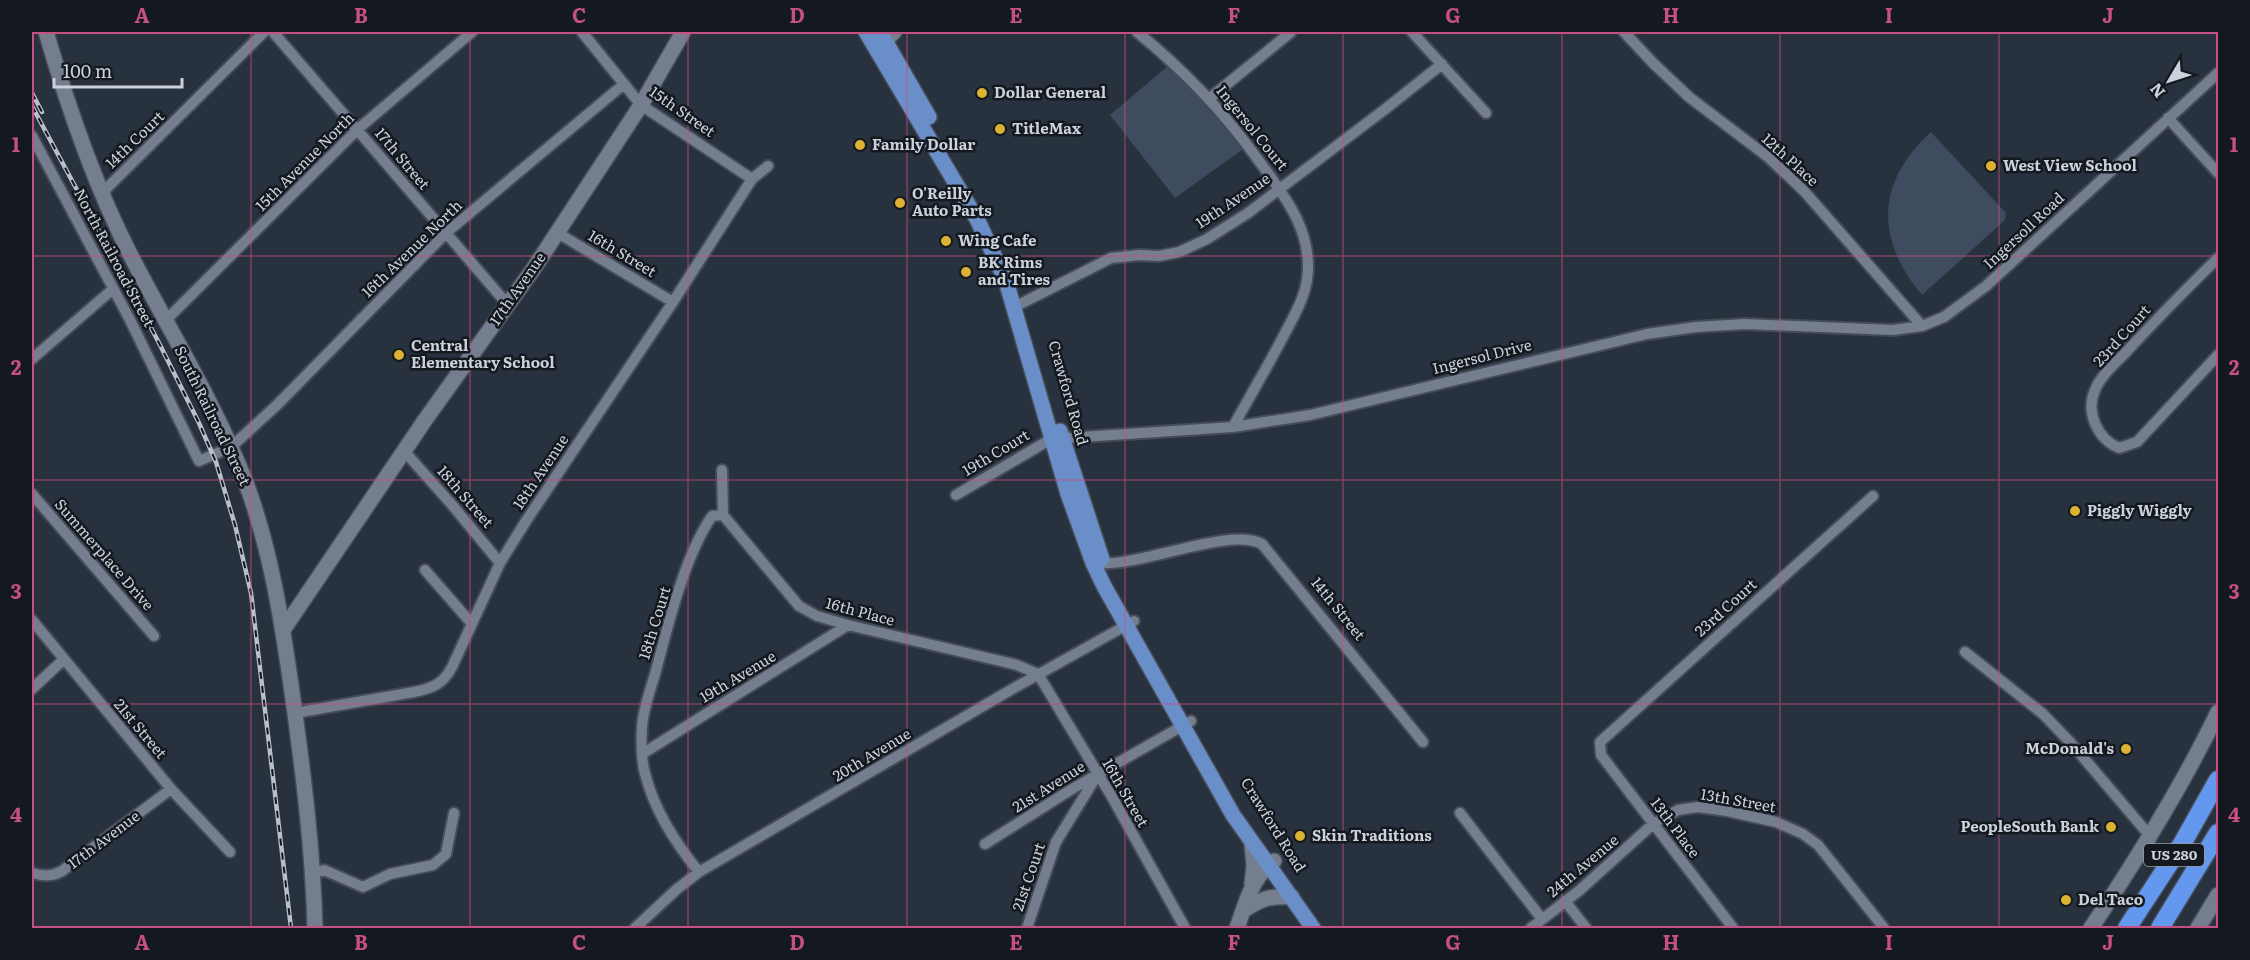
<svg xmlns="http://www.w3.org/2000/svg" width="2250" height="960" font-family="Literata,serif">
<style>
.green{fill:#3f4b5e}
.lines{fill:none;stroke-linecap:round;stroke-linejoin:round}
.street-casing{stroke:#454c58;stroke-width:14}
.secondary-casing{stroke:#454c58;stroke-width:18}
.primary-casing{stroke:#454c58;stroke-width:18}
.highway-casing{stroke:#454c58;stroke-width:21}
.street{stroke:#747e8e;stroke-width:10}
.secondary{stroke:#747e8e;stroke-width:15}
.primary{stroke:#6a8ec8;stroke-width:15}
.highway{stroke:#6498ee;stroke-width:18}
.rail-casing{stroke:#bac0c9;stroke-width:4.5}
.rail{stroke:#14181f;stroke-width:2;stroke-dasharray:7;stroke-linecap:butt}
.grid{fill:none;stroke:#c55081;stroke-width:1.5;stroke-opacity:0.55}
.poi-dot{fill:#dcb233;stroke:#14181f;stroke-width:2}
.labels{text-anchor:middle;stroke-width:5;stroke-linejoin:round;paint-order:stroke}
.shield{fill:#14181f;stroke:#959aa3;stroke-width:1.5}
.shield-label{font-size:14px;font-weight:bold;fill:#ccd2db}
.poi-label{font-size:15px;font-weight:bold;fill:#ccd2db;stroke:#14181f;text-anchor:start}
.street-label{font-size:15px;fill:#ccd2db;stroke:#14181f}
.neatline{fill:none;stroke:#c55081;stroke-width:2}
.grid-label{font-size:20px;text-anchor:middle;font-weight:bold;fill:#c55081}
</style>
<rect width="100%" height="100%" fill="#28313e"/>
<path class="green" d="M 1169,65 L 1246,147 L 1175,198 L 1110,115 Z
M 1931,132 L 2006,213 L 2005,220 L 1922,295 C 1875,239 1876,182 1931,132 Z"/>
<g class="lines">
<defs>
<path id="street" d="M 273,32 L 508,305
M 582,32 L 641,105 L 752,179
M 1137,32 C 1184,70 1224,112 1259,161 C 1285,196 1314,233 1307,280 C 1304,299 1293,318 1284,335 C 1268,366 1250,396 1233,427
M 1412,32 L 1486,113
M 1624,32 L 1653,63 L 1689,97 L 1768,157 L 1804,191 L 1922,326
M 1210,98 L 1291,32
M 2168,118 L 2218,173
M 32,136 L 130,320 L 199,461 L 231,447 L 277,405 L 446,233 L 624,84
M 102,193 L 264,32
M 556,232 L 673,302
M 2218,258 C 2187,288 2157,319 2127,351 C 2116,363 2101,375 2095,390 C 2085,413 2098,439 2119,448 L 2137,442 L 2218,355
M 1014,307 L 1111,258 L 1139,255 L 1159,256 L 1179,252 L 1207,239 L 1248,213 L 1384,110 L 1442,64
M 165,321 L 358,129 L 472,32
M 32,359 L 113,289
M 405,452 L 453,506 L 500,563
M 722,470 L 723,515 L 799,606 L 817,616 L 848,625 L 1017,665 L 1038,674 L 1112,797 L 1185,928
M 32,494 L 154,636
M 956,495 L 1051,439 L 1233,427 L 1310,415 L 1647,334 L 1696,327 L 1745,324 L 1893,330 L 1922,326 L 1944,317 L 1986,286 L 2218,73
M 1096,563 C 1139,568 1229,526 1262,544 L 1423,742
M 425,570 L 472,624
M 32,620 L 171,789 L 230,852
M 1965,652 L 2043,714 L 2070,742 L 2150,836
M 32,689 L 63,660
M 295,713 L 414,692 C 433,688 443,684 452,667 L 500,563 L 526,521 L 673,302 L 752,179 L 768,166
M 642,754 L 848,625
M 1460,813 L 1542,919
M 985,844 L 1072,789 L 1191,721
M 699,872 C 677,845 655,811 646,777 C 641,762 641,744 642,727 C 643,710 650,691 655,674 C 668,626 684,557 712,516 L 723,515
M 32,873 C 44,876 51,877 62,871 L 171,789
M 312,873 L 324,870 L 363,887 L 390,874 L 433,865 L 446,854 L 454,813
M 1565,901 L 1586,928
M 635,928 L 677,889 L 699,872 L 1014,688 L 1134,621
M 1027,928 L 1056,842 L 1096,777
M 1531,928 L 1580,890 L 1653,824 L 1678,810 L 1698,807 L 1727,811 L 1776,822 L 1803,834 L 1818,845 L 1884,928
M 1733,928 L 1601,755 L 1600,742 L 1873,496"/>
<path id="secondary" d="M 46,32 C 68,107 94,184 130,254 C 169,330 215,403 246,483 C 271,550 282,622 292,692 C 303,771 313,849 315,928
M 875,46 L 885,41 L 894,32
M 283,630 L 425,420 L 534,268 L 641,105 L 683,32
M 1252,845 L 1254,865 L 1252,884
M 1244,910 C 1263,898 1269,896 1292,897
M 1237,928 C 1246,903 1251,878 1274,861
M 2091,928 C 2137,859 2182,787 2218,712
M 2198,928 L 2218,895"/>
<path id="primary" d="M 866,32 L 978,221 L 1006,281 L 1068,494 L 1093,563 L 1104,586 L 1233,815 L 1313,928
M 880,32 L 929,117
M 1060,431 L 1102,559"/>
<path id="highway" d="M 2127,928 L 2182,844 L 2218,780
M 2160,928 L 2218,833"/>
</defs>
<use href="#street" class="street-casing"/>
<use href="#secondary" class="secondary-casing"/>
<use href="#primary" class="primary-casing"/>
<use href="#highway" class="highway-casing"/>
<use href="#street" class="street"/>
<use href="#secondary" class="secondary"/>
<use href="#primary" class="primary"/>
<use href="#highway" class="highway"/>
<defs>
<path id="rail" d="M 32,93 L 42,112
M 32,106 L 158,341 L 199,423 L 216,462 L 235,525 L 251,593 L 291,928"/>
</defs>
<use href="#rail" class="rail-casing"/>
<use href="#rail" class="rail"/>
</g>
<path class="grid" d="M 251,32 L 251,928M 470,32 L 470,928M 688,32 L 688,928M 907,32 L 907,928M 1125,32 L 1125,928M 1343,32 L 1343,928M 1562,32 L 1562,928M 1780,32 L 1780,928M 1999,32 L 1999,928M 32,256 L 2218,256M 32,480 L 2218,480M 32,704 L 2218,704"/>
<g class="poi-dot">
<circle cx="982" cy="93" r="6"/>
<circle cx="1000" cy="129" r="6"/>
<circle cx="860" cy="145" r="6"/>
<circle cx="1991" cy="166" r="6"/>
<circle cx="900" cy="203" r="6"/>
<circle cx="946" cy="241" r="6"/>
<circle cx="966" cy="272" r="6"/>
<circle cx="399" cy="355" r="6"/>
<circle cx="2075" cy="511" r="6"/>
<circle cx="2126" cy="749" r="6"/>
<circle cx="2111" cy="827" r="6"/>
<circle cx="1300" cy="836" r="6"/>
<circle cx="2066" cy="900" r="6"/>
</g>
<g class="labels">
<rect class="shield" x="2144" y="844" width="60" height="22" rx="4.5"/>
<g class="shield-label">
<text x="2174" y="860">US 280</text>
</g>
<g class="poi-label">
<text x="994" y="98">Dollar General</text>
<text x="1012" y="134">TitleMax</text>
<text x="872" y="150">Family Dollar</text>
<text x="2003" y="171">West View School</text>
<text x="912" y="199">O'Reilly<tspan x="912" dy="17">Auto Parts</tspan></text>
<text x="958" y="246">Wing Cafe</text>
<text x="978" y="268">BK Rims<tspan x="978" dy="17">and Tires</tspan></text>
<text x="411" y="351">Central<tspan x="411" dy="17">Elementary School</tspan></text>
<text x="2087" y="516">Piggly Wiggly</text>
<text x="2114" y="754" text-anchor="end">McDonald's</text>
<text x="2099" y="832" text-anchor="end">PeopleSouth Bank</text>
<text x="1312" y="841">Skin Traditions</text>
<text x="2078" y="905">Del Taco</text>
</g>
<g class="street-label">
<text transform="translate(682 112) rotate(35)" y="5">15th Street</text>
<text transform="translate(1252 128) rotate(51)" y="5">Ingersol Court</text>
<text transform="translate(135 140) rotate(-44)" y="5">14th Court</text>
<text transform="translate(402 159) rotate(50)" y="5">17th Street</text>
<text transform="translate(1790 160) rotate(42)" y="5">12th Place</text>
<text transform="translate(305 162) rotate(-45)" y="5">15th Avenue North</text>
<text transform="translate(1233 201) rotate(-34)" y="5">19th Avenue</text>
<text transform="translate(2024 231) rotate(-43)" y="5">Ingersoll Road</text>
<text transform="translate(412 249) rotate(-44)" y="5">16th Avenue North</text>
<text transform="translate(622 254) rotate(31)" y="5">16th Street</text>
<text transform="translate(114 258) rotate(62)" y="5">North Railroad Street</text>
<text transform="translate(518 289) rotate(-55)" y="5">17th Avenue</text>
<text transform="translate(2122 336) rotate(-48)" y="5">23rd Court</text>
<text transform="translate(1482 357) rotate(-14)" y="5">Ingersol Drive</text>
<text transform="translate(1068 393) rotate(74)" y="5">Crawford Road</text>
<text transform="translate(212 416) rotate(64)" y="5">South Railroad Street</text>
<text transform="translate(996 453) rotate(-31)" y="5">19th Court</text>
<text transform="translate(541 472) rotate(-56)" y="5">18th Avenue</text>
<text transform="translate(465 497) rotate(49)" y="5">18th Street</text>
<text transform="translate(104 555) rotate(49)" y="5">Summerplace Drive</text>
<text transform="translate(1726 608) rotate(-42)" y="5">23rd Court</text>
<text transform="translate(1338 609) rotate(51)" y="5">14th Street</text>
<text transform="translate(860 612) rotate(15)" y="5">16th Place</text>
<text transform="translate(655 623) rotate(-73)" y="5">18th Court</text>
<text transform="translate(738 677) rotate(-31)" y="5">19th Avenue</text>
<text transform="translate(140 729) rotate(50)" y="5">21st Street</text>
<text transform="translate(872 755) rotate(-31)" y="5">20th Avenue</text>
<text transform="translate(1049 787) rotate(-32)" y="5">21st Avenue</text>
<text transform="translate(1125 793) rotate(60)" y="5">16th Street</text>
<text transform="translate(1738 801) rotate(10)" y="5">13th Street</text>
<text transform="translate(1273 825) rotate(58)" y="5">Crawford Road</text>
<text transform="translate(1675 828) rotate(53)" y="5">13th Place</text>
<text transform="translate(104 840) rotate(-37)" y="5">17th Avenue</text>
<text transform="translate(1583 866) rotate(-40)" y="5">24th Avenue</text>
<text transform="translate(1029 877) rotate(-71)" y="5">21st Court</text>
</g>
</g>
<rect width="2250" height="960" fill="none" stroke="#14181f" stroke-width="66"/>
<g transform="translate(2169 81) rotate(231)" stroke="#14181f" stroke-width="4.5" paint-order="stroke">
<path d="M0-4.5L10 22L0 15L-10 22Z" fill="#ccd2db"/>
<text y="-9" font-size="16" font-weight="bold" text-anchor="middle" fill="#ccd2db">N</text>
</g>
<path d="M54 78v9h128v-9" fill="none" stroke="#ccd2db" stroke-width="3"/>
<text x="63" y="78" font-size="18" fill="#ccd2db" stroke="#14181f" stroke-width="4.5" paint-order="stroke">100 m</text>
<rect x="33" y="33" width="2184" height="894" class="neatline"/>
<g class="grid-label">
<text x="142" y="23">A</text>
<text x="361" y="23">B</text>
<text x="579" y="23">C</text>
<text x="797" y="23">D</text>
<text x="1016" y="23">E</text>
<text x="1234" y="23">F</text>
<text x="1453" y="23">G</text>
<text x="1671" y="23">H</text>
<text x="1889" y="23">I</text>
<text x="2108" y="23">J</text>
<text x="16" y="152">1</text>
<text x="2234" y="152">1</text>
<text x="16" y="375">2</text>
<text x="2234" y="375">2</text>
<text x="16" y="599">3</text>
<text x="2234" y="599">3</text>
<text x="16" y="822">4</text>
<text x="2234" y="822">4</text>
<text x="142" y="950">A</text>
<text x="361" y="950">B</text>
<text x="579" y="950">C</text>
<text x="797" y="950">D</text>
<text x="1016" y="950">E</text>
<text x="1234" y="950">F</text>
<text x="1453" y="950">G</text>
<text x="1671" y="950">H</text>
<text x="1889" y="950">I</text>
<text x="2108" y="950">J</text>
</g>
</svg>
